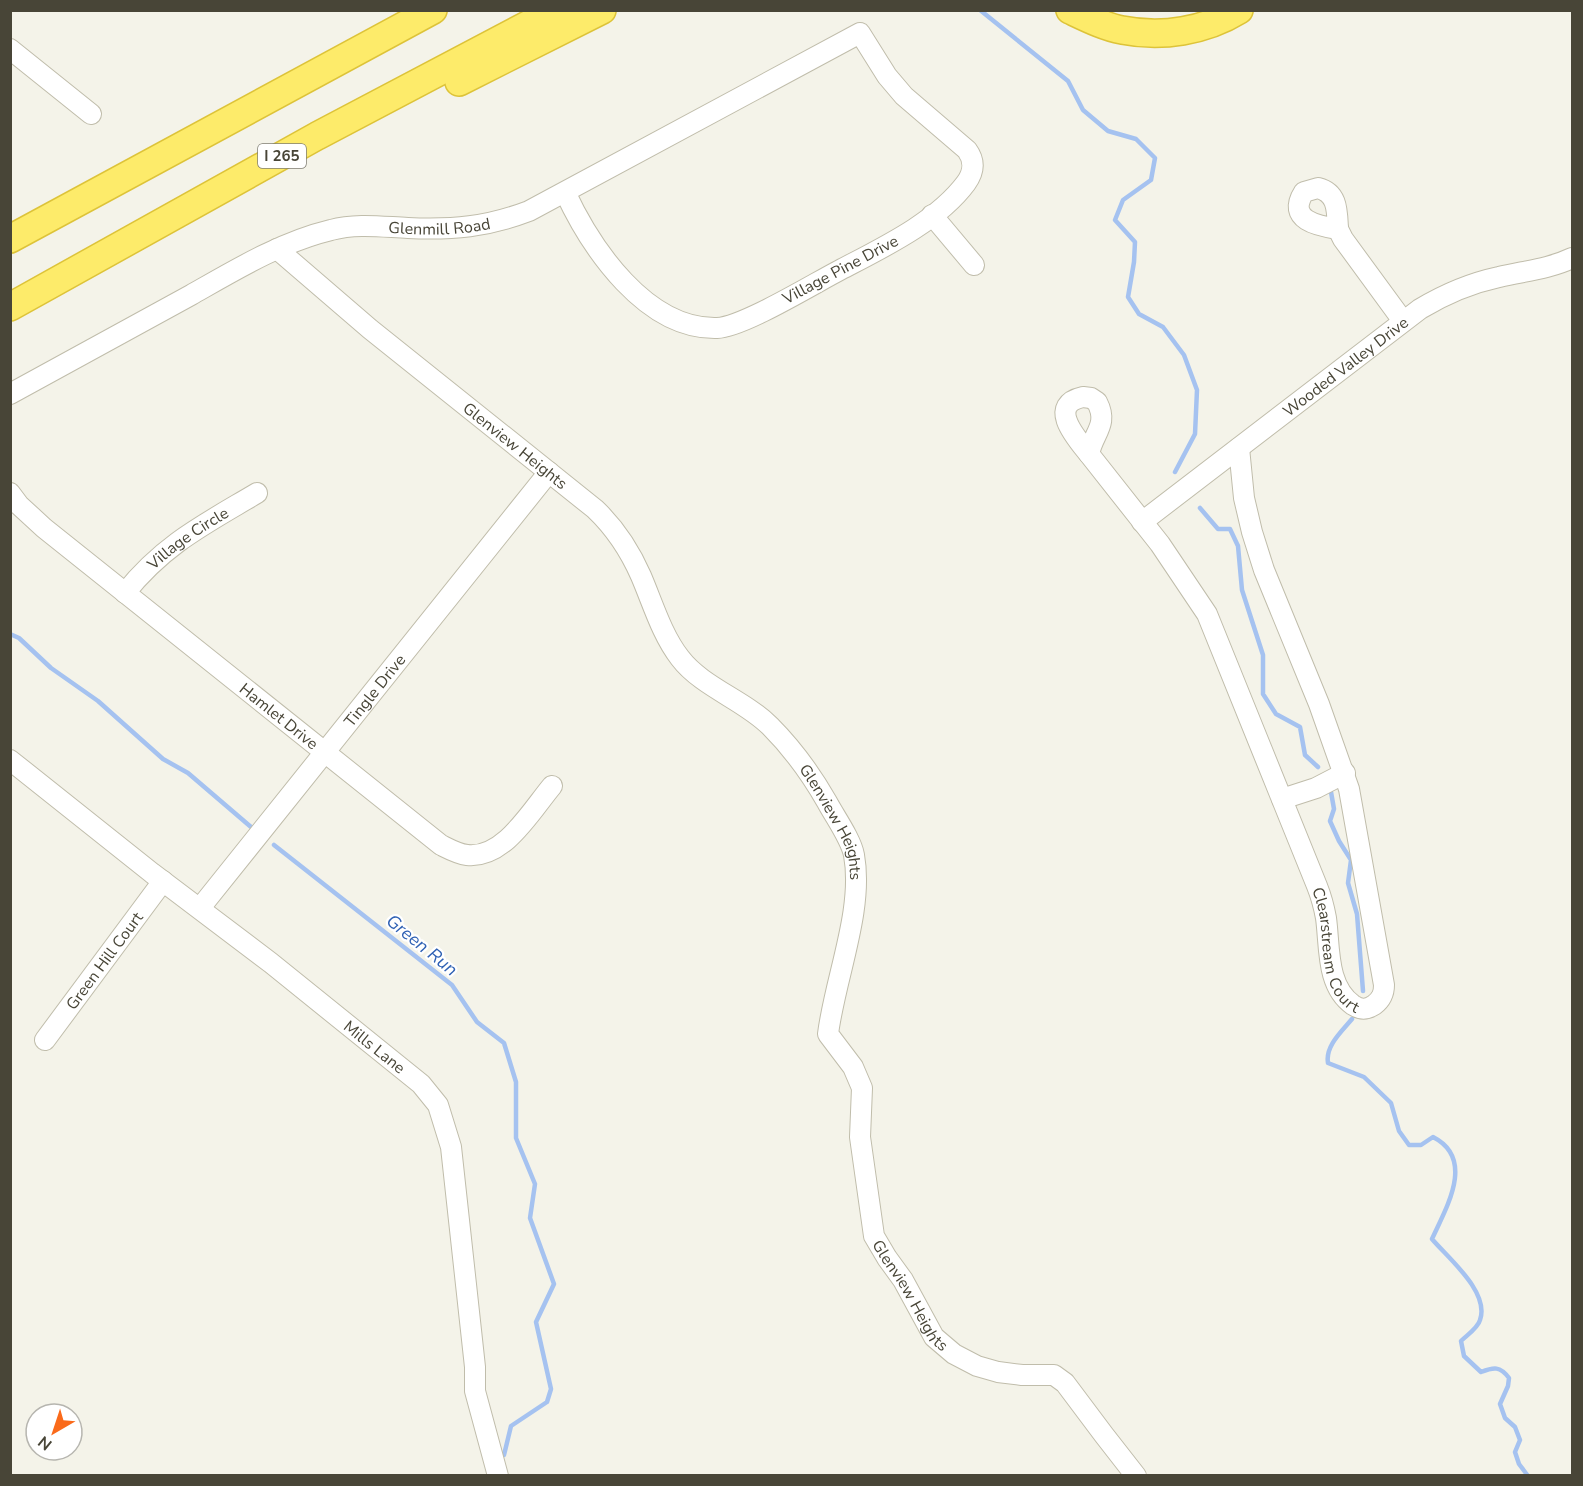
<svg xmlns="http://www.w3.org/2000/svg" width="1583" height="1486" font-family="'Nunito Sans',sans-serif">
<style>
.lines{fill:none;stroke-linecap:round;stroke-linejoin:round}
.stream{stroke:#a5c2f0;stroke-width:4.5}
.minor-casing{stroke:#c0bdab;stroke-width:22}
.highway-casing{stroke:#ddc339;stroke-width:30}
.minor{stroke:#fff;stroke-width:20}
.highway{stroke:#fdeb6a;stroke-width:27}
.labels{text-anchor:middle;stroke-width:4.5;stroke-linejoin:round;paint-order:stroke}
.shield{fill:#fff;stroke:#7f7d73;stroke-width:1.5}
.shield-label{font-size:15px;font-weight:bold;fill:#484537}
.street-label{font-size:16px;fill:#484537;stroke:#fff}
.water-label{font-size:18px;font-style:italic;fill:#2f61b4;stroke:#fff}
</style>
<rect width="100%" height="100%" fill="#f4f3e9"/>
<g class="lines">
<path class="stream" d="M 980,10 L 1068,81 L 1083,110 L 1108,131 L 1136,139 L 1155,158 L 1151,180 L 1123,200 L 1115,220 L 1135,242 L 1134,262 L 1128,297 L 1139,314 L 1163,327 L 1184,355 L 1197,390 L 1195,434 L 1175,472
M 1200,508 L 1218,529 L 1230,529 L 1238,546 L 1242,590 L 1263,655 L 1263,694 L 1276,714 L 1300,727 L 1305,755 L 1318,767
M 10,634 L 19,638 L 51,668 L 98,701 L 163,759 L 188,773 L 251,827
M 1331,792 L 1334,809 L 1330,821 L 1339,841 L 1351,860 L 1348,883 L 1357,914 L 1363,991
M 274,845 L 452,985 L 477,1022 L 504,1043 L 516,1082 L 516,1138 L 535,1184 L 530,1218 L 554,1284 L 536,1322 L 551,1389 L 547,1402 L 511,1426 L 504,1455
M 1352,1019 C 1342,1031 1325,1046 1328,1063 L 1364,1077 L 1391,1103 L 1399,1131 L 1409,1145 L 1421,1145 L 1433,1137 C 1476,1159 1446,1208 1432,1239 C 1448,1258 1490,1292 1480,1320 C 1478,1328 1467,1335 1461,1341 L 1464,1356 L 1481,1372 C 1494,1367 1500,1366 1509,1378 L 1508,1386 L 1500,1404 L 1505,1418 L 1515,1427 L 1520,1440 L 1515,1452 L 1519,1464 L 1528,1476"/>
<defs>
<g id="minor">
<path d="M 10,49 L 91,114"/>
<path d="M 1318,188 C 1338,193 1337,211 1338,229 C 1318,226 1286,220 1304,192 Z"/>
<path d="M 932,215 L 974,265"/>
<path d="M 1338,229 L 1343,239 L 1403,321"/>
<path id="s1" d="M 277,249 L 370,329 L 595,509 C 615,528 630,551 641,576 C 653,604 662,635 680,658 C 702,687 744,700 770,726 C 793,749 811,774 827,802 C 835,817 851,839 854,855 C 864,910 835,978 828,1034 L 853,1067 L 862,1088 L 860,1137 L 874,1236 L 887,1258 L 903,1280 L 934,1337 L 954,1354 L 977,1366 L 998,1372 L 1022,1375 L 1054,1375 L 1065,1383 L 1104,1435 L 1136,1476"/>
<path id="s2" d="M 10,394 C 71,361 131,328 191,295 C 235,270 281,242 331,230 C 357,223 383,227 408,228 C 453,230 487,227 529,211 L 860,33 L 887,76 L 904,96 L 967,150 C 975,161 974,172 966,183 C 937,222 882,248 840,270 C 813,284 743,327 717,328 C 646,330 591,248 565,192"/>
<path d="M 1083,397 L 1091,398 L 1097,402 C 1109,425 1093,433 1089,454 C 1077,439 1046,405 1083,397 Z"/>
<path id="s3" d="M 1089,454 L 1160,544 L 1207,614 L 1317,886 C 1321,896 1324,907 1326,918 C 1330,947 1326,986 1353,1005 C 1361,1010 1366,1010 1374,1005 C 1382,999 1384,993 1384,985 L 1349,789 L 1319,704 L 1264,570 L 1252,532 L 1244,498 L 1239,448"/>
<path id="s4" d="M 10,493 L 19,505 L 44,528 L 441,845 C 449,849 458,854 467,855 C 504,859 531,811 552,786"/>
<path id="s5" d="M 1142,522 L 1420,309 C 1445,294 1471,283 1499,277 C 1524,271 1549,269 1572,258"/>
<path id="s6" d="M 125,593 C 164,544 205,524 257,493"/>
<path id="s7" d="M 10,760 L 152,873 L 271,963 L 421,1084 L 438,1105 L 451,1147 L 475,1367 L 475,1391 L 498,1476"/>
<path d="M 1282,799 L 1316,788 L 1345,773"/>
<path id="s8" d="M 200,908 L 549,472"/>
<path id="s9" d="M 45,1040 L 163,881"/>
</g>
<path id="highway" d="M 1070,10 C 1087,18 1105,27 1122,30 C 1162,38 1205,31 1239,10
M 459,82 L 602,10
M 10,239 L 433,10
M 10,307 L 317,136 L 556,10"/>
</defs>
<use href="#minor" class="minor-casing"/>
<use href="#highway" class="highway-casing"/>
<use href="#minor" class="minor"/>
<use href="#highway" class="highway"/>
</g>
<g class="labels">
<rect class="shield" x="258" y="144" width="48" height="24" rx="4.5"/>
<g class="shield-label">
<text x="282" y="161">I 265</text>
</g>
<g class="street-label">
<text dy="6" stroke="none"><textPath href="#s2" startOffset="470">Glenmill Road</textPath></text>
<text transform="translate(840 269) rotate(-28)" y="6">Village Pine Drive</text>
<text dy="6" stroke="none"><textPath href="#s5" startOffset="256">Wooded Valley Drive</textPath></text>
<text dy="6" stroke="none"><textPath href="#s1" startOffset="309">Glenview Heights</textPath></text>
<text dy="6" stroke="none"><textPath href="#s6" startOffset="84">Village Circle</textPath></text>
<text dy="6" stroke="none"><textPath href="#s8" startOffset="279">Tingle Drive</textPath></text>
<text dy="6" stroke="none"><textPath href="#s4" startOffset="350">Hamlet Drive</textPath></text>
<text dy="6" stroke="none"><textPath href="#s1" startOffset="813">Glenview Heights</textPath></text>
<text dy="6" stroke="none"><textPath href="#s3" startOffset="560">Clearstream Court</textPath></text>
<text dy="6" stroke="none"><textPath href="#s9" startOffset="99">Green Hill Court</textPath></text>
<text dy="6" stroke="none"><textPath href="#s7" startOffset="464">Mills Lane</textPath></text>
<text dy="6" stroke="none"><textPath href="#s1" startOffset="1317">Glenview Heights</textPath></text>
</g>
<g class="water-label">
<text transform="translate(422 945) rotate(39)" y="6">Green Run</text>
</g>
</g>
<rect width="1583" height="1486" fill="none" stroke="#484537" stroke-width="24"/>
<g transform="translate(54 1432) rotate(219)"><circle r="28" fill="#ffffff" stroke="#b6b5af" stroke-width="1.5"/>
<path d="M0-4.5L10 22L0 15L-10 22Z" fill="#fa6a1a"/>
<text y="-9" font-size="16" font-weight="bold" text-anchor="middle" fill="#484537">N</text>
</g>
</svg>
